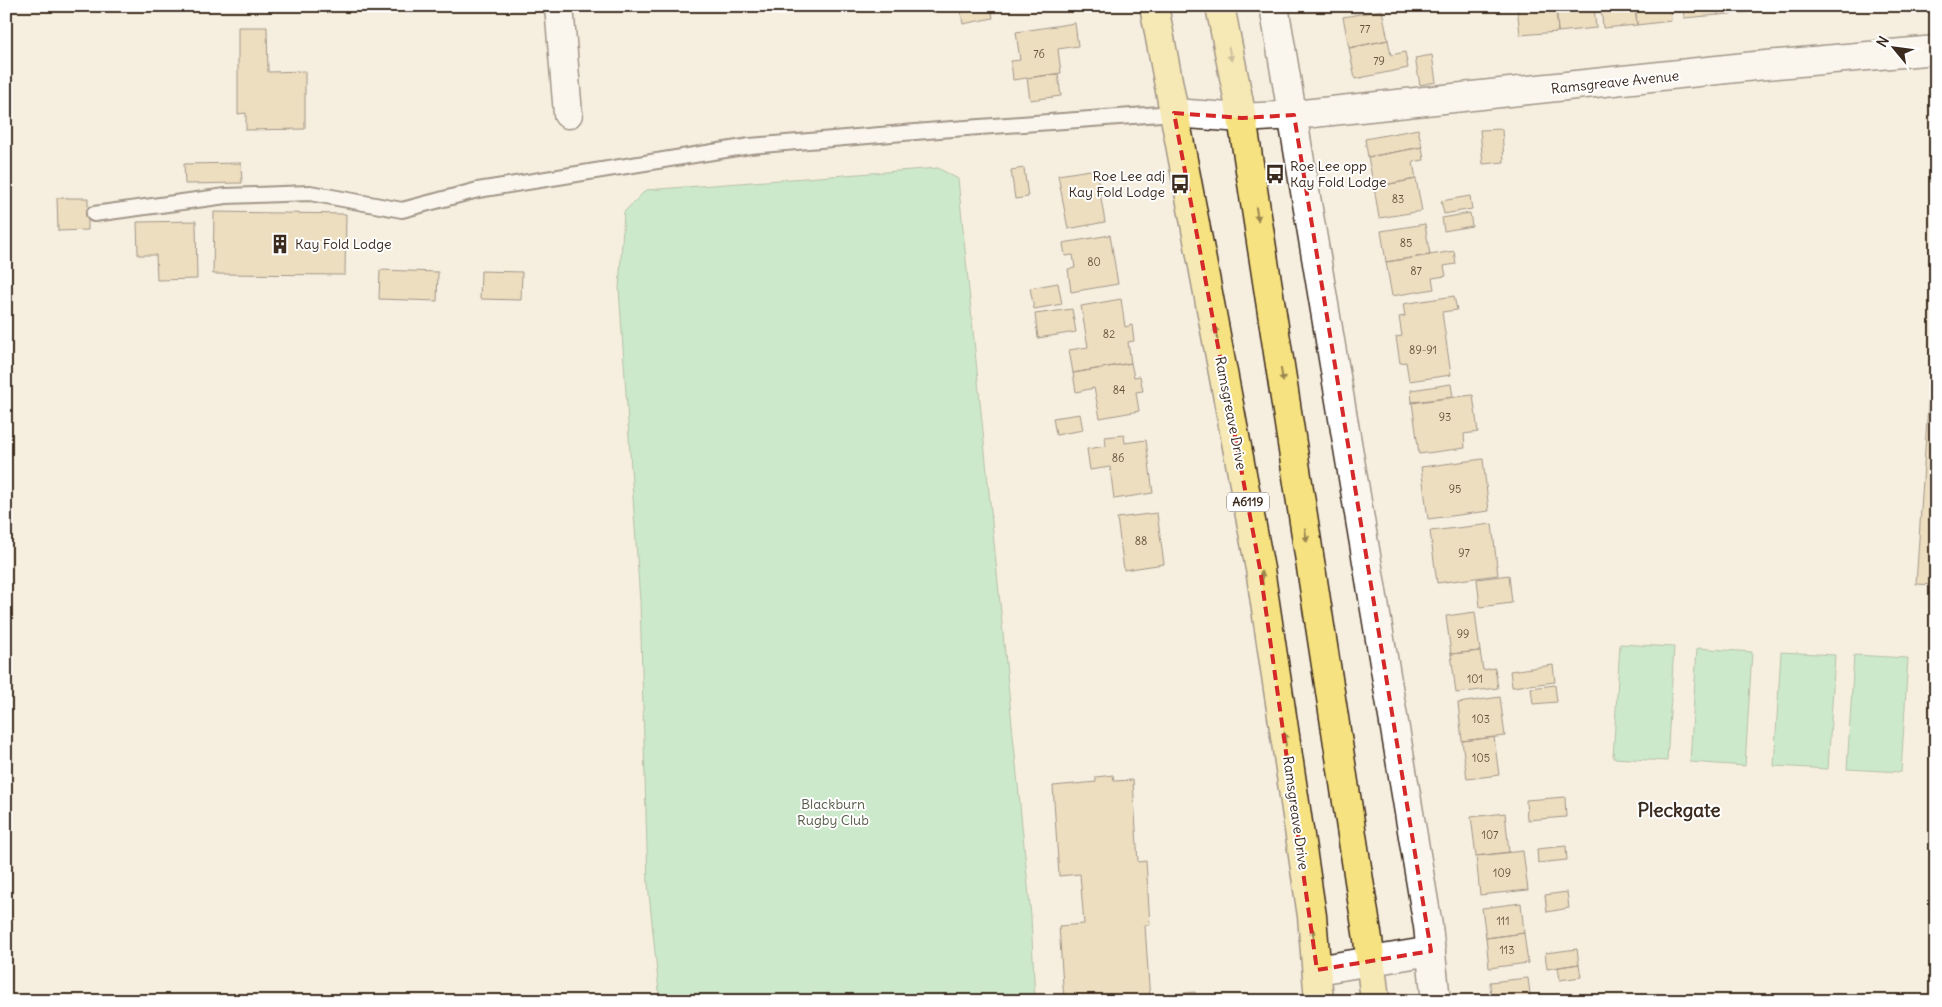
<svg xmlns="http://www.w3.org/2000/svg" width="1942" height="1007" font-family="Delius,sans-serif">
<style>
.green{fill:#9ae3b2;stroke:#6a8668}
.building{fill:#e2c998;stroke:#3b2a1e}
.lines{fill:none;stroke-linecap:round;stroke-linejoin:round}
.service-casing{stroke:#3b2a1e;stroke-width:18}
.minor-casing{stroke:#3b2a1e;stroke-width:31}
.trunk-casing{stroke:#3b2a1e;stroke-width:31}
.service{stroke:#fff;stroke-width:14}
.minor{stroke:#fff;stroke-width:28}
.trunk{stroke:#f7e281;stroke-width:28}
.oneway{fill:#998650}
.marked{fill:none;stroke:#d62828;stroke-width:4;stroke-dasharray:10 6;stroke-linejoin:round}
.labels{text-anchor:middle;stroke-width:4;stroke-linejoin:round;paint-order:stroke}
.number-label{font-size:11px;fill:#65523c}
.shield{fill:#fff;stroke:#766a62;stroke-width:1}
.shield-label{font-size:12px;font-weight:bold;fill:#3b2a1e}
.street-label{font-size:14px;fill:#3b2a1e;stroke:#fff}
.poi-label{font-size:14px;fill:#3b2a1e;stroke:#fff;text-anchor:start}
.park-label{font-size:14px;fill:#535843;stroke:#fff}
.district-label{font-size:19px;font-weight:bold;fill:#3b2a1e;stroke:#fff}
</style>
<rect width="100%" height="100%" fill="#f6efe0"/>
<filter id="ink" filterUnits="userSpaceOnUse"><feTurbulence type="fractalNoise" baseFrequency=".02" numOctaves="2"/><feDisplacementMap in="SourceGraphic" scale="10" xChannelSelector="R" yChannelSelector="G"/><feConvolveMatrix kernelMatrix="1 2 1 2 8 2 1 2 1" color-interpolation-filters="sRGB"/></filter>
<g filter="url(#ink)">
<path class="green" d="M 938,168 L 958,179 L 1031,916 L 1035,1001 L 660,1001 L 648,884 L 640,602 L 619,288 L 624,212 L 646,190 Z
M 1620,644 L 1674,647 L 1667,761 L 1613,758 Z
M 1697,648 L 1752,652 L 1745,766 L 1690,762 Z
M 1781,652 L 1835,655 L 1828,769 L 1774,766 Z
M 1854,655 L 1908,658 L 1901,772 L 1847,769 Z"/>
<path class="building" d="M 960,6 L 991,6 L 993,18 L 963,24 Z
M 1517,6 L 1556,6 L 1558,32 L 1520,35 Z
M 1556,6 L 1594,6 L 1596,28 L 1558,32 Z
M 1601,6 L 1635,6 L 1637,25 L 1603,28 Z
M 1635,6 L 1670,6 L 1671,21 L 1637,25 Z
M 1683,6 L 1717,6 L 1718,15 L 1684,18 Z
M 1717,6 L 1752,6 L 1752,12 L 1718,15 Z
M 1768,6 L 1798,6 L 1798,7 L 1768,10 Z
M 1382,10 L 1388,40 L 1349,48 L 1343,17 Z
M 1075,23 L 1078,46 L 1058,49 L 1061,73 L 1013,80 L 1011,61 L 1020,60 L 1016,32 Z
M 238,27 L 267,27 L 268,72 L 305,71 L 305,129 L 246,130 L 246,113 L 238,114 Z
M 1388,40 L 1391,55 L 1405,52 L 1408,68 L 1355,79 L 1349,48 Z
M 1432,55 L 1436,82 L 1420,85 L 1415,58 Z
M 1058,74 L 1061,96 L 1030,100 L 1027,78 Z
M 1418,129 L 1422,147 L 1368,157 L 1365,139 Z
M 1502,129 L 1504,162 L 1483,164 L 1480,130 Z
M 1422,147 L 1424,160 L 1413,162 L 1416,179 L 1374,187 L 1368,157 Z
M 241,163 L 242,183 L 185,184 L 184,164 Z
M 1024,168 L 1028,197 L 1015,199 L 1011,170 Z
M 1096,169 L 1105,222 L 1068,229 L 1058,175 Z
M 1416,179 L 1422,211 L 1379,218 L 1374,187 Z
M 1470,196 L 1472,209 L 1444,214 L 1441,201 Z
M 57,198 L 88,198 L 88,230 L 58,231 Z
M 214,212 L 346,214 L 345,275 L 213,274 Z
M 1470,213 L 1472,226 L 1444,231 L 1442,218 Z
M 196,221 L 197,279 L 157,280 L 156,255 L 138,255 L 137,222 Z
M 1425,224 L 1430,255 L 1386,262 L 1381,231 Z
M 1110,235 L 1118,284 L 1071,292 L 1068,269 L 1075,268 L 1073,255 L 1065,256 L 1063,243 Z
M 1454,251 L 1456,264 L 1444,266 L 1446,276 L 1432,278 L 1434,289 L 1392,296 L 1386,262 Z
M 380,270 L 438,272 L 437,301 L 379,299 Z
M 481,271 L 522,272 L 521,300 L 480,299 Z
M 1058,283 L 1062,304 L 1034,309 L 1030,288 Z
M 1454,296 L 1457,310 L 1442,312 L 1451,375 L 1409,381 L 1406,362 L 1400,363 L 1396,337 L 1402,336 L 1399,317 L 1405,316 L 1403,304 Z
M 1121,299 L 1125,327 L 1132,325 L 1134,341 L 1128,342 L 1131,363 L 1073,373 L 1069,350 L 1088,347 L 1081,306 Z
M 1072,309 L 1076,332 L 1038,338 L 1035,314 Z
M 1131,363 L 1134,377 L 1140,376 L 1143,391 L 1136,392 L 1139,411 L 1100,418 L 1094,388 L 1076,392 L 1073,373 Z
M 1451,384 L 1453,397 L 1412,403 L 1411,390 Z
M 1929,390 L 1936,390 L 1936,585 L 1916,584 Z
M 1473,395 L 1478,432 L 1464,434 L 1465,448 L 1419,454 L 1412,402 Z
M 1080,414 L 1083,430 L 1056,435 L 1053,418 Z
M 1124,435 L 1125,443 L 1146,440 L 1153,493 L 1114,499 L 1110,467 L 1090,470 L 1087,449 L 1106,446 L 1105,437 Z
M 1483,459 L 1489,511 L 1428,519 L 1421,467 Z
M 1157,513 L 1164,564 L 1124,570 L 1117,518 Z
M 1492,524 L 1498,575 L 1437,583 L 1430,531 Z
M 1509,575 L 1512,603 L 1480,607 L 1477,579 Z
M 1475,612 L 1480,651 L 1451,654 L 1446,616 Z
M 1480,651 L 1483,670 L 1495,668 L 1498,688 L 1456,693 L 1451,654 Z
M 1553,665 L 1555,682 L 1512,687 L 1510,671 Z
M 1555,685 L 1557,702 L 1533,704 L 1531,688 Z
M 1500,697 L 1505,736 L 1462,741 L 1458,703 Z
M 1494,737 L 1499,775 L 1467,779 L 1462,741 Z
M 1113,775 L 1114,781 L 1133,780 L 1138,862 L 1146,861 L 1150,925 L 1145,925 L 1150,1001 L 1064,1001 L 1059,926 L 1084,924 L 1080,874 L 1059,876 L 1053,786 L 1096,782 L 1096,777 Z
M 1565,797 L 1566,817 L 1527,820 L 1526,800 Z
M 1505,813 L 1509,852 L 1476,856 L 1471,817 Z
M 1566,846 L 1567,860 L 1538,863 L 1537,849 Z
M 1523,851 L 1528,890 L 1480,895 L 1476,856 Z
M 1567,892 L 1569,908 L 1547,912 L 1545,895 Z
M 1521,903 L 1524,933 L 1486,938 L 1482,908 Z
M 1524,933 L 1528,963 L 1489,968 L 1486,938 Z
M 1577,949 L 1579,964 L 1547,969 L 1545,953 Z
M 1579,964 L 1581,977 L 1560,980 L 1558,967 Z
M 1528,978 L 1531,1001 L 1491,1001 L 1490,982 Z
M 1195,992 L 1195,1001 L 1167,1001 L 1167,995 Z"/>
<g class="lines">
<defs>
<path id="service" d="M 94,214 L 226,196 L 310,193 L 402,210 L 478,190 L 750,146 L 939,130 L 1174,113"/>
<path id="minor" d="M 559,6 L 568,114
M 1274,6 L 1428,926 L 1436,1001
M 1174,113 L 1242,118 L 1294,115 L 1755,66 L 1936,50
M 1317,970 L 1431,951"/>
<path id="trunk" d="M 1154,6 L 1260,569 L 1312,916 L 1319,1001
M 1220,6 L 1242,118 L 1368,939 L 1375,1001"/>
</defs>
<use href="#service" class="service-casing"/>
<use href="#minor" class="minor-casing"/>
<use href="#trunk" class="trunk-casing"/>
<use href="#service" class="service"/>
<use href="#minor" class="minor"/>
<use href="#trunk" class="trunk"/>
</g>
<defs><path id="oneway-solid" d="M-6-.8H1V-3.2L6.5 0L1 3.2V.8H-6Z" transform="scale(1.25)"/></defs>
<g class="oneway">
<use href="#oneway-solid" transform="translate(1230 54) rotate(79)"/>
<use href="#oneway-solid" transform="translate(1257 214) rotate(81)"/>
<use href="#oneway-solid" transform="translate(1216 333) rotate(-101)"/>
<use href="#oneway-solid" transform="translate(1282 375) rotate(81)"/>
<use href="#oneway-solid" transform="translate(1306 535) rotate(81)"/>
<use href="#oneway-solid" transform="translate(1262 578) rotate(-98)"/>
<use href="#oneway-solid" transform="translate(1285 739) rotate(-98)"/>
<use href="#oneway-solid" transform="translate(1313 935) rotate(-95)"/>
</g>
</g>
<path d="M0 0H1942V1007H0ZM 1174,113 L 1242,118 L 1294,115 L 1431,951 L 1317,970 L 1260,569 Z" fill="#f6efe0" fill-opacity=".55" fill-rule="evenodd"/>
<path class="marked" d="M 1174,113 L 1242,118 L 1294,115 L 1431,951 L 1317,970 L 1260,569 Z"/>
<defs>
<symbol id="bus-bare" viewBox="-9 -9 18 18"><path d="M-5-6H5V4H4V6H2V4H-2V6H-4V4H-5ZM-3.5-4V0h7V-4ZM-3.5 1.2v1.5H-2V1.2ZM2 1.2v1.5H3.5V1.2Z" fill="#3b2a1e" stroke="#fff" stroke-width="2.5" paint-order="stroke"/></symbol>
<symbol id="building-bare" viewBox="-9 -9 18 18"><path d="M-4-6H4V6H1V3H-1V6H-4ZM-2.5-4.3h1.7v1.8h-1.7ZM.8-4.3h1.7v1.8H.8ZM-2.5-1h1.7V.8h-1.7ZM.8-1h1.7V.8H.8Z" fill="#3b2a1e" stroke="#fff" stroke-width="2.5" paint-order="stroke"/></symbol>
</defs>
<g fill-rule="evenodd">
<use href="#bus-bare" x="1261" y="160" width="28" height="28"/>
<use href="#bus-bare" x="1166" y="170" width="28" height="28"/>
<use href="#building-bare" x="266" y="230" width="28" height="28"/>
</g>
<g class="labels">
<g class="number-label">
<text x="1365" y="33">77</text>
<text x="1039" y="58">76</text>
<text x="1379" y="65">79</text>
<text x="1398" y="203">83</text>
<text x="1406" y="247">85</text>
<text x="1094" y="266">80</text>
<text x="1416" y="275">87</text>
<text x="1109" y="338">82</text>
<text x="1423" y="354">89-91</text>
<text x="1119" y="394">84</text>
<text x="1445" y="421">93</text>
<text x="1118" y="462">86</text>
<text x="1455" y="493">95</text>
<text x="1141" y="545">88</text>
<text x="1464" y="557">97</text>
<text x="1463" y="638">99</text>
<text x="1475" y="683">101</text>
<text x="1481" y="723">103</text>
<text x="1481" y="762">105</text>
<text x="1490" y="839">107</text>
<text x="1502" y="877">109</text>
<text x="1503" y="925">111</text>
<text x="1507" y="954">113</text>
</g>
<rect class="shield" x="1227" y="492.5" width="42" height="19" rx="4"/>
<g class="shield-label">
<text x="1248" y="506">A6119</text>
</g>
<g class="street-label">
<text transform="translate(1615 82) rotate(-6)" y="5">Ramsgreave Avenue</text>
<text transform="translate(1231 413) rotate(79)" y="5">Ramsgreave Drive</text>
<text transform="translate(1296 813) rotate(82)" y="5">Ramsgreave Drive</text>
</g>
<g class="poi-label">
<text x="1290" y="171">Roe Lee opp<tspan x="1290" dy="16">Kay Fold Lodge</tspan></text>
<text x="1165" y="181" text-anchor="end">Roe Lee adj<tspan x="1165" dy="16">Kay Fold Lodge</tspan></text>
<text x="295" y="249">Kay Fold Lodge</text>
</g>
<g class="park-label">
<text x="833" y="809">Blackburn<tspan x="833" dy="16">Rugby Club</tspan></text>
</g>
<g class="district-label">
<text x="1679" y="817">Pleckgate</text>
</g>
</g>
<rect width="1942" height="1007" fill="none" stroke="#fff" stroke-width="25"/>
<rect x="12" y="12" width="1917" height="982" fill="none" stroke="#3b2a1e" stroke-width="2" filter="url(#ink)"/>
<g transform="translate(1894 48) rotate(299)" stroke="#ffffff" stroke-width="4" paint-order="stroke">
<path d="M0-4L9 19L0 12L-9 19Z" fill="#3b2a1e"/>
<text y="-8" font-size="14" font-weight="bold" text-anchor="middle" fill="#3b2a1e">N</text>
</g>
</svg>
